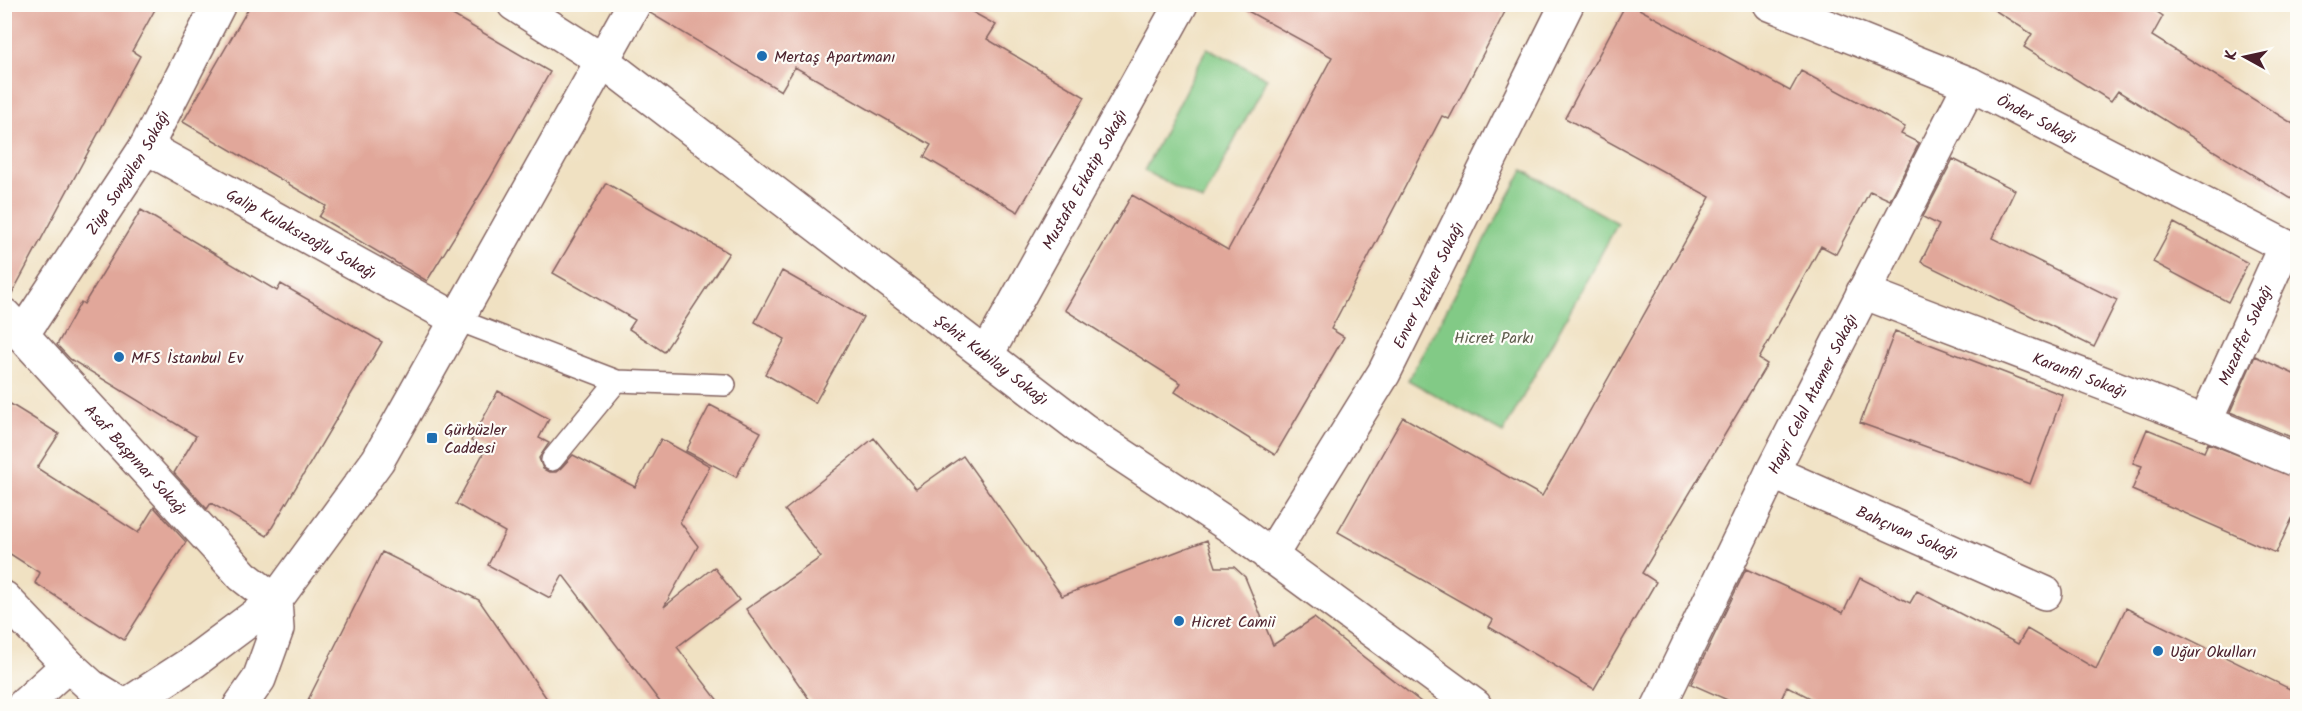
<svg xmlns="http://www.w3.org/2000/svg" width="2302" height="711" font-family="Kalam,sans-serif">
<style>
.green{fill:#82ca86;stroke:#667458;stroke-width:1.5}
.building{fill:#e1a79a}
.lines{fill:none;stroke-linecap:round;stroke-linejoin:round}
.service-casing{stroke:#846360;stroke-width:24}
.minor-casing{stroke:#846360;stroke-width:36}
.tertiary-casing{stroke:#846360;stroke-width:36}
.service{stroke:#fff;stroke-width:21}
.minor{stroke:#fff;stroke-width:33}
.tertiary{stroke:#fff;stroke-width:33}
.poi-dot{fill:#1f6fb2;stroke:#fdfcf7;stroke-width:2}
.labels{text-anchor:middle;stroke-width:4.5;stroke-linejoin:round;paint-order:stroke}
.poi-label{font-size:16px;fill:#4a1f2b;stroke:#fdfcf7;text-anchor:start}
.street-label{font-size:16px;fill:#4a1f2b;stroke:#fdfcf7}
.park-label{font-size:16px;fill:#5e5b4b;stroke:#fdfcf7}
</style>
<rect width="100%" height="100%" fill="#fdfcf7"/>
<filter id="ink" filterUnits="userSpaceOnUse"><feTurbulence type="fractalNoise" baseFrequency=".0167" numOctaves="2"/><feDisplacementMap in="SourceGraphic" scale="12" xChannelSelector="R" yChannelSelector="G"/><feConvolveMatrix kernelMatrix="1 2 1 2 8 2 1 2 1" color-interpolation-filters="sRGB"/></filter>
<filter id="wash" filterUnits="userSpaceOnUse"><feTurbulence type="fractalNoise" baseFrequency=".008" numOctaves="4" result="noise"/><feDisplacementMap in="SourceGraphic" scale="24" xChannelSelector="R" yChannelSelector="G"/><feGaussianBlur stdDeviation="1.35" result="paint"/><feColorMatrix in="noise" values="0 0 0 0 0 0 0 0 0 0 0 0 0 0 0 0 0 1.4 0 .05"/><feComposite in="paint" operator="in"/></filter>
<g filter="url(#wash)">
<rect width="100%" height="100%" fill="#f0e1c2"/>
<path class="green" d="M 1207,48 L 1267,78 L 1203,201 L 1144,171 Z
M 1523,170 L 1618,223 L 1503,433 L 1408,380 Z"/>
<g id="blocks">
<path class="building" d="M 4,4 L 158,4 L 132,51 L 140,56 L 10,297 L 4,297 Z
M 251,4 L 434,4 L 550,72 L 489,180 L 427,281 L 319,217 L 326,206 L 183,122 Z
M 653,4 L 958,4 L 996,25 L 987,39 L 1085,97 L 1018,212 L 924,157 L 931,145 L 795,67 L 781,91 L 650,13 Z
M 1235,4 L 1509,4 L 1449,119 L 1442,116 L 1331,329 L 1344,337 L 1275,455 L 1175,392 L 1181,383 L 1065,310 L 1132,195 L 1228,250 L 1332,57 Z
M 1626,4 L 1630,4 L 1790,91 L 1801,71 L 1905,127 L 1901,134 L 1919,143 L 1890,200 L 1870,191 L 1836,254 L 1821,246 L 1759,359 L 1767,364 L 1642,573 L 1656,582 L 1594,689 L 1489,627 L 1493,620 L 1338,532 L 1403,417 L 1542,496 L 1710,197 L 1565,118 Z
M 1985,4 L 2145,4 L 2163,16 L 2152,36 L 2298,127 L 2298,203 L 2118,91 L 2111,101 L 2024,47 L 2032,34 Z
M 1953,159 L 2015,190 L 1992,238 L 2117,300 L 2094,347 L 1921,262 L 1939,225 L 1923,217 Z
M 606,183 L 729,253 L 664,352 L 629,329 L 635,320 L 553,273 Z
M 141,210 L 277,291 L 281,284 L 382,342 L 267,536 L 211,503 L 207,509 L 174,473 L 196,436 L 70,359 L 57,345 L 81,302 L 84,304 Z
M 2174,223 L 2248,263 L 2228,302 L 2153,262 Z
M 782,271 L 863,317 L 815,403 L 765,374 L 785,339 L 755,322 Z
M 1895,331 L 2063,395 L 2030,484 L 1860,423 Z
M 2255,356 L 2298,376 L 2298,440 L 2230,412 Z
M 498,391 L 549,419 L 539,438 L 549,443 L 539,458 L 543,469 L 549,472 L 556,472 L 561,468 L 573,455 L 635,487 L 661,439 L 710,466 L 680,522 L 698,546 L 664,607 L 714,567 L 739,600 L 677,647 L 722,706 L 663,706 L 563,575 L 550,598 L 488,565 L 505,532 L 456,504 L 486,448 L 471,441 Z
M 4,400 L 59,434 L 37,468 L 138,533 L 154,507 L 186,542 L 124,640 L 35,583 L 40,573 L 4,550 Z
M 710,405 L 761,432 L 736,477 L 686,451 Z
M 2147,429 L 2204,452 L 2208,443 L 2298,479 L 2298,506 L 2276,553 L 2132,490 L 2142,466 L 2133,463 Z
M 874,438 L 916,489 L 963,456 L 1062,596 L 1207,540 L 1216,567 L 1234,567 L 1245,577 L 1273,645 L 1314,618 L 1426,706 L 814,706 L 746,609 L 821,557 L 785,510 Z
M 382,552 L 479,600 L 552,706 L 305,706 Z
M 1746,569 L 1843,613 L 1860,578 L 1910,603 L 1917,591 L 2018,644 L 2027,629 L 2096,669 L 2126,608 L 2298,693 L 2298,706 L 1826,706 L 1787,686 L 1778,706 L 1741,706 L 1691,684 Z"/>
</g>
</g>
<g filter="url(#ink)">
<use href="#blocks" fill-opacity="0" stroke="#846360" stroke-width="1.5"/>
<g class="lines">
<defs>
<path id="service" d="M 458,320 L 617,381 L 725,385
M 552,460 L 617,381"/>
<g id="minor">
<path id="s1" d="M 514,4 L 603,61 L 1084,430 L 1233,528 L 1475,706"/>
<path id="s2" d="M 1770,4 L 1970,84 L 2285,246 L 2298,250"/>
<path id="s3" d="M 146,147 L 458,320"/>
<path id="s4" d="M 1863,292 L 2205,422 L 2298,461"/>
<path id="s5" d="M 4,315 L 243,576 L 275,601"/>
<path id="s6" d="M 22,335 L 146,147 L 219,4"/>
<path id="s7" d="M 987,354 L 1181,4"/>
<path id="s8" d="M 2205,422 L 2285,246"/>
<path id="s9" d="M 1772,472 L 2045,593"/>
<path id="s10" d="M 1270,557 L 1384,373 L 1567,4"/>
<path d="M 23,706 L 68,665"/>
<path id="s11" d="M 1659,706 L 1772,472 L 1970,84"/>
</g>
<path id="tertiary" d="M 4,598 L 68,665 L 91,686 L 124,706
M 125,706 L 193,662 L 275,601 L 378,460 L 634,4
M 240,706 L 259,679 L 277,629 L 275,601"/>
</defs>
<use href="#service" class="service-casing"/>
<use href="#minor" class="minor-casing"/>
<use href="#tertiary" class="tertiary-casing"/>
<use href="#service" class="service"/>
<use href="#minor" class="minor"/>
<use href="#tertiary" class="tertiary"/>
</g>
</g>
<g class="poi-dot">
<circle cx="762" cy="56" r="6"/>
<circle cx="119" cy="357" r="6"/>
<rect x="426" y="432" width="12" height="12" rx="3"/>
<circle cx="1179" cy="621" r="6"/>
<circle cx="2158" cy="651" r="6"/>
</g>
<g class="labels">
<g class="poi-label">
<text x="774" y="62">Mertaş Apartmanı</text>
<text x="131" y="363">MFS İstanbul Ev</text>
<text x="444" y="435">Gürbüzler<tspan x="444" dy="18">Caddesi</tspan></text>
<text x="1191" y="627">Hicret Camii</text>
<text x="2170" y="657">Uğur Okulları</text>
</g>
<g class="street-label">
<text dy="6" stroke="none"><textPath href="#s2" startOffset="291">Önder Sokağı</textPath></text>
<text dy="6" stroke="none"><textPath href="#s6" startOffset="194">Ziya Songülen Sokağı</textPath></text>
<text dy="6" stroke="none"><textPath href="#s7" startOffset="200">Mustafa Erkatip Sokağı</textPath></text>
<text dy="6" stroke="none"><textPath href="#s3" startOffset="178">Galip Kulaksızoğlu Sokağı</textPath></text>
<text dy="6" stroke="none"><textPath href="#s10" startOffset="315">Enver Yetiker Sokağı</textPath></text>
<text dy="6" stroke="none"><textPath href="#s8" startOffset="96">Muzaffer Sokağı</textPath></text>
<text dy="6" stroke="none"><textPath href="#s1" startOffset="596">Şehit Kubilay Sokağı</textPath></text>
<text dy="6" stroke="none"><textPath href="#s4" startOffset="232">Karanfil Sokağı</textPath></text>
<text dy="6" stroke="none"><textPath href="#s11" startOffset="348">Hayri Celal Atamer Sokağı</textPath></text>
<text dy="6" stroke="none"><textPath href="#s5" startOffset="196">Asaf Başpınar Sokağı</textPath></text>
<text dy="6" stroke="none"><textPath href="#s9" startOffset="148">Bahçıvan Sokağı</textPath></text>
</g>
<g class="park-label">
<text x="1494" y="343">Hicret Parkı</text>
</g>
</g>
<rect width="2302" height="711" fill="none" stroke="#fdfcf7" stroke-width="24"/>
<g transform="translate(2245 57) rotate(278)" stroke="#fdfcf7" stroke-width="4.5" paint-order="stroke">
<path d="M0-4.5L10 22L0 15L-10 22Z" fill="#4a1f2b"/>
<text y="-9" font-size="16" font-weight="bold" text-anchor="middle" fill="#4a1f2b">K</text>
</g>
</svg>
